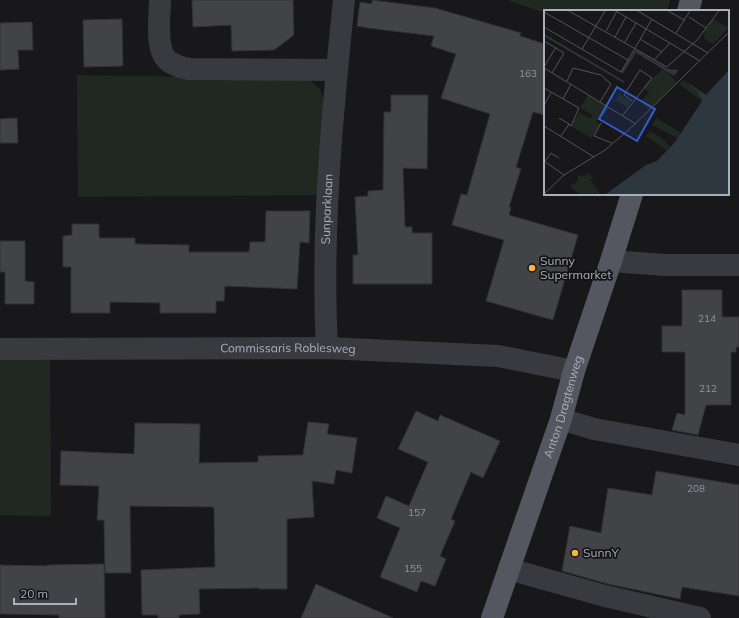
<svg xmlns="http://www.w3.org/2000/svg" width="739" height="618" font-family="Mulish,sans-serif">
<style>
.green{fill:#1f2921}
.building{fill:#424347;stroke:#323236}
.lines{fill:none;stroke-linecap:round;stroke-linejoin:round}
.minor{stroke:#393a3f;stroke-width:22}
.major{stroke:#54575f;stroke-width:22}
.poi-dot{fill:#fdb62d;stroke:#131315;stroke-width:1.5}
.labels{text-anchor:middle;stroke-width:3.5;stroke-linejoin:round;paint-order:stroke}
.number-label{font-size:10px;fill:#8f949e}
.street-label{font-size:12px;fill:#a9afbb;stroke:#131315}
.poi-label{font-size:12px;fill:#a9afbb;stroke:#131315;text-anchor:start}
.inset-river{fill:none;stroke:#2d373f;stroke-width:2}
.inset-road{fill:none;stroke:#52545a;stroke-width:1}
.view{fill:#325dd4;fill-opacity:0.15;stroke:#325dd4;stroke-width:2}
.inset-edge{fill:none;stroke:#a9afbb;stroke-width:2}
</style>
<rect width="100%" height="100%" fill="#18181a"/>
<path class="green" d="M 507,0 L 670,0 L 667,11 L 545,11 L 545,13 Z
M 77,75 L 308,79 L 319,88 L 325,103 L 319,195 L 78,197 Z
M 0,359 L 50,360 L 51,516 L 0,515 Z"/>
<path class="building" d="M 192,0 L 293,0 L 294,35 L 274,50 L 232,51 L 231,25 L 193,27 Z
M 372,0 L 435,8 L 521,33 L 520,36 L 545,44 L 545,115 L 533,112 L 516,167 L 521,169 L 509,207 L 511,207 L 509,215 L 578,235 L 553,320 L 486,301 L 504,240 L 452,225 L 461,194 L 467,195 L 490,114 L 441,98 L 456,54 L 431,46 L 434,36 L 368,28 L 357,26 L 360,2 L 372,4 Z
M 122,19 L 123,66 L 84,67 L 83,20 Z
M 32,22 L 33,50 L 18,50 L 19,69 L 0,70 L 0,23 Z
M 391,95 L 428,95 L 427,169 L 403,168 L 405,227 L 412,227 L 412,233 L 432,233 L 432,284 L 353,284 L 353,255 L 358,255 L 355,197 L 368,196 L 368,191 L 383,190 L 384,112 L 391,112 Z
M 17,118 L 18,143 L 0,143 L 0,119 Z
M 266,211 L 310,211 L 309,243 L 300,242 L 297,289 L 225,286 L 224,301 L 216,301 L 216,313 L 160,313 L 160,303 L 110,302 L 110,313 L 71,313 L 71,267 L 63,267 L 63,236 L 72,235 L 72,224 L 99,224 L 99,238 L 135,238 L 135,244 L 189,245 L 189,252 L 249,252 L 250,242 L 265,242 Z
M 0,241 L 25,241 L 25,281 L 34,282 L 34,304 L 5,304 L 5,272 L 0,272 Z
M 682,290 L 722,290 L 722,317 L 739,317 L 739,347 L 736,347 L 736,352 L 731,352 L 731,405 L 706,405 L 698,435 L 672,430 L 677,413 L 685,415 L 685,352 L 662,352 L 662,326 L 682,326 Z
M 416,411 L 438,421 L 440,415 L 500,441 L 483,478 L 471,472 L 451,519 L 455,521 L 440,556 L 446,559 L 435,586 L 421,581 L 417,592 L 380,577 L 400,528 L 377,518 L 386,496 L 409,506 L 428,462 L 398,449 Z
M 308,422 L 329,424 L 327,434 L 357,438 L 352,473 L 336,470 L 334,484 L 312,481 L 314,517 L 287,519 L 287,589 L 259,589 L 259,588 L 199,589 L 200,614 L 179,615 L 179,618 L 158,618 L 158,615 L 142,615 L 141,570 L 215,567 L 214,507 L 130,506 L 131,573 L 105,573 L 104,520 L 97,520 L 99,486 L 60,485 L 61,451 L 134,454 L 135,423 L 200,424 L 199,463 L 258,462 L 258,456 L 303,455 Z
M 656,471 L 739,485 L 739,596 L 682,587 L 680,599 L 608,584 L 562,571 L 570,526 L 601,533 L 608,488 L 652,495 Z
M 104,564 L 105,618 L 59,618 L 59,615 L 0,614 L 0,565 L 47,566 L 47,565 Z
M 316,584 L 393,618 L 301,618 Z"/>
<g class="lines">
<g class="minor">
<path d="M 160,0 C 160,16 154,53 170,62 C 176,66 183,68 190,69 L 337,70"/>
<path d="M 611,261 L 665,265 L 739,265"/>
<path id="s1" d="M 327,348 C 321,232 332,115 344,0"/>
<path id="s2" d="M 0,349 L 327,348 L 498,356 L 574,371"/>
<path d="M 561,419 L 594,429 L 739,455"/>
<path d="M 509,569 L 605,596 L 700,618"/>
</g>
<g class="major">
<path d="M 688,11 L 691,0"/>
<path id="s3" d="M 492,618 L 561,419 L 574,371 L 611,261 L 632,194"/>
</g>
</g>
<g class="poi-dot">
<circle cx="532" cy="268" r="4"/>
<circle cx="575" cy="553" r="4"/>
</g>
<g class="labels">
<g class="number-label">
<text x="528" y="77">163</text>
<text x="707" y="322">214</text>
<text x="708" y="392">212</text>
<text x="696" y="492">208</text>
<text x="417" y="516">157</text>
<text x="413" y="572">155</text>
</g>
<g class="street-label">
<text dy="4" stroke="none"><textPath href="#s1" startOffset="139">Sunparklaan</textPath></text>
<text dy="4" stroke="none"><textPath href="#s2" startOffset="288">Commissaris Roblesweg</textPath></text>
<text dy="4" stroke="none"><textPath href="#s3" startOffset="223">Anton Dragtenweg</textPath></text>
</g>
<g class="poi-label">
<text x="540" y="265">Sunny<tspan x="540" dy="14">Supermarket</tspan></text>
<text x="583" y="557">SunnY</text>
</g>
</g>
<g transform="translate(544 10)">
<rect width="185" height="185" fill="#18181a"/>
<path d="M 169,9 L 185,18 L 169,34 L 160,28 L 161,23 L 158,25 ZM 119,59 L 133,72 L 105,100 L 97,91 L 105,83 L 99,77 ZM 139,70 L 154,82 L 158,91 L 135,74 ZM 75,84 L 86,91 L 84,97 L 71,90 ZM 44,85 L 65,98 L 60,106 L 57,104 L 54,108 L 52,112 L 56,115 L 47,128 L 27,116 L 36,102 L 46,109 L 49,105 L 36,98 ZM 113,108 L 137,123 L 133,128 L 108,115 ZM 106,121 L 119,129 L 126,137 L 122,140 L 102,126 ZM 45,163 L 49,168 L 46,170 L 56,184 L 35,184 L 26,176 L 34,171 L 34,165 L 42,166 Z" fill="#1f2921"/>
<path d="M 92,40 L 124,59 L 135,60 L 130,66 L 91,42 ZM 185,60 L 185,184 L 62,184 L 102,155 L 113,151 L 131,132 L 158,91 L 154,82 L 140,70 L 162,85 Z" fill="#2d373f"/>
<path class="inset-river" d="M 0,25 L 80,72M 78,63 L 92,41"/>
<path class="inset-road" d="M 25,1 L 123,57 L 153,30 L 175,1M 72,1 L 156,51M 94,1 L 164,43M 124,1 L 140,10M 0,2 L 84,50M 145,7 L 162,18M 0,17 L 77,62 L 108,9M 62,21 L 73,1M 132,23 L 146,1M 71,27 L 82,7M 96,29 L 118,42M 0,31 L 20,43 L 8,63M 81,32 L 92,13M 38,39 L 61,1M 110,50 L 126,33M 0,57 L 12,37M 0,58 L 92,114M 23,71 L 29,58 L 57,65 L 67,74 L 56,92M 0,78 L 35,98 L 27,116 L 25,114M 19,89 L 27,74M 0,95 L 7,83M 79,105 L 108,68 L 96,60 L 80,85 L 88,91M 15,108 L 25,114 L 17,126M 57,113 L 50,126 L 68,133M 0,116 L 50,147M 0,151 L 20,165M 1,151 L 7,143 L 15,148M 0,184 L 20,165 L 61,140 L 89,116 L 185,22"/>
<path class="view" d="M 73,77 L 111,99 L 93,131 L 55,109 Z"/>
<rect width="185" height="185" class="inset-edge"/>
</g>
<path d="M14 598v6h62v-6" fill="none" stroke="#a9afbb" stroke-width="2"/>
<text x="20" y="598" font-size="12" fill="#a9afbb" stroke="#131315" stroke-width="3" paint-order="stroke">20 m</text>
</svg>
